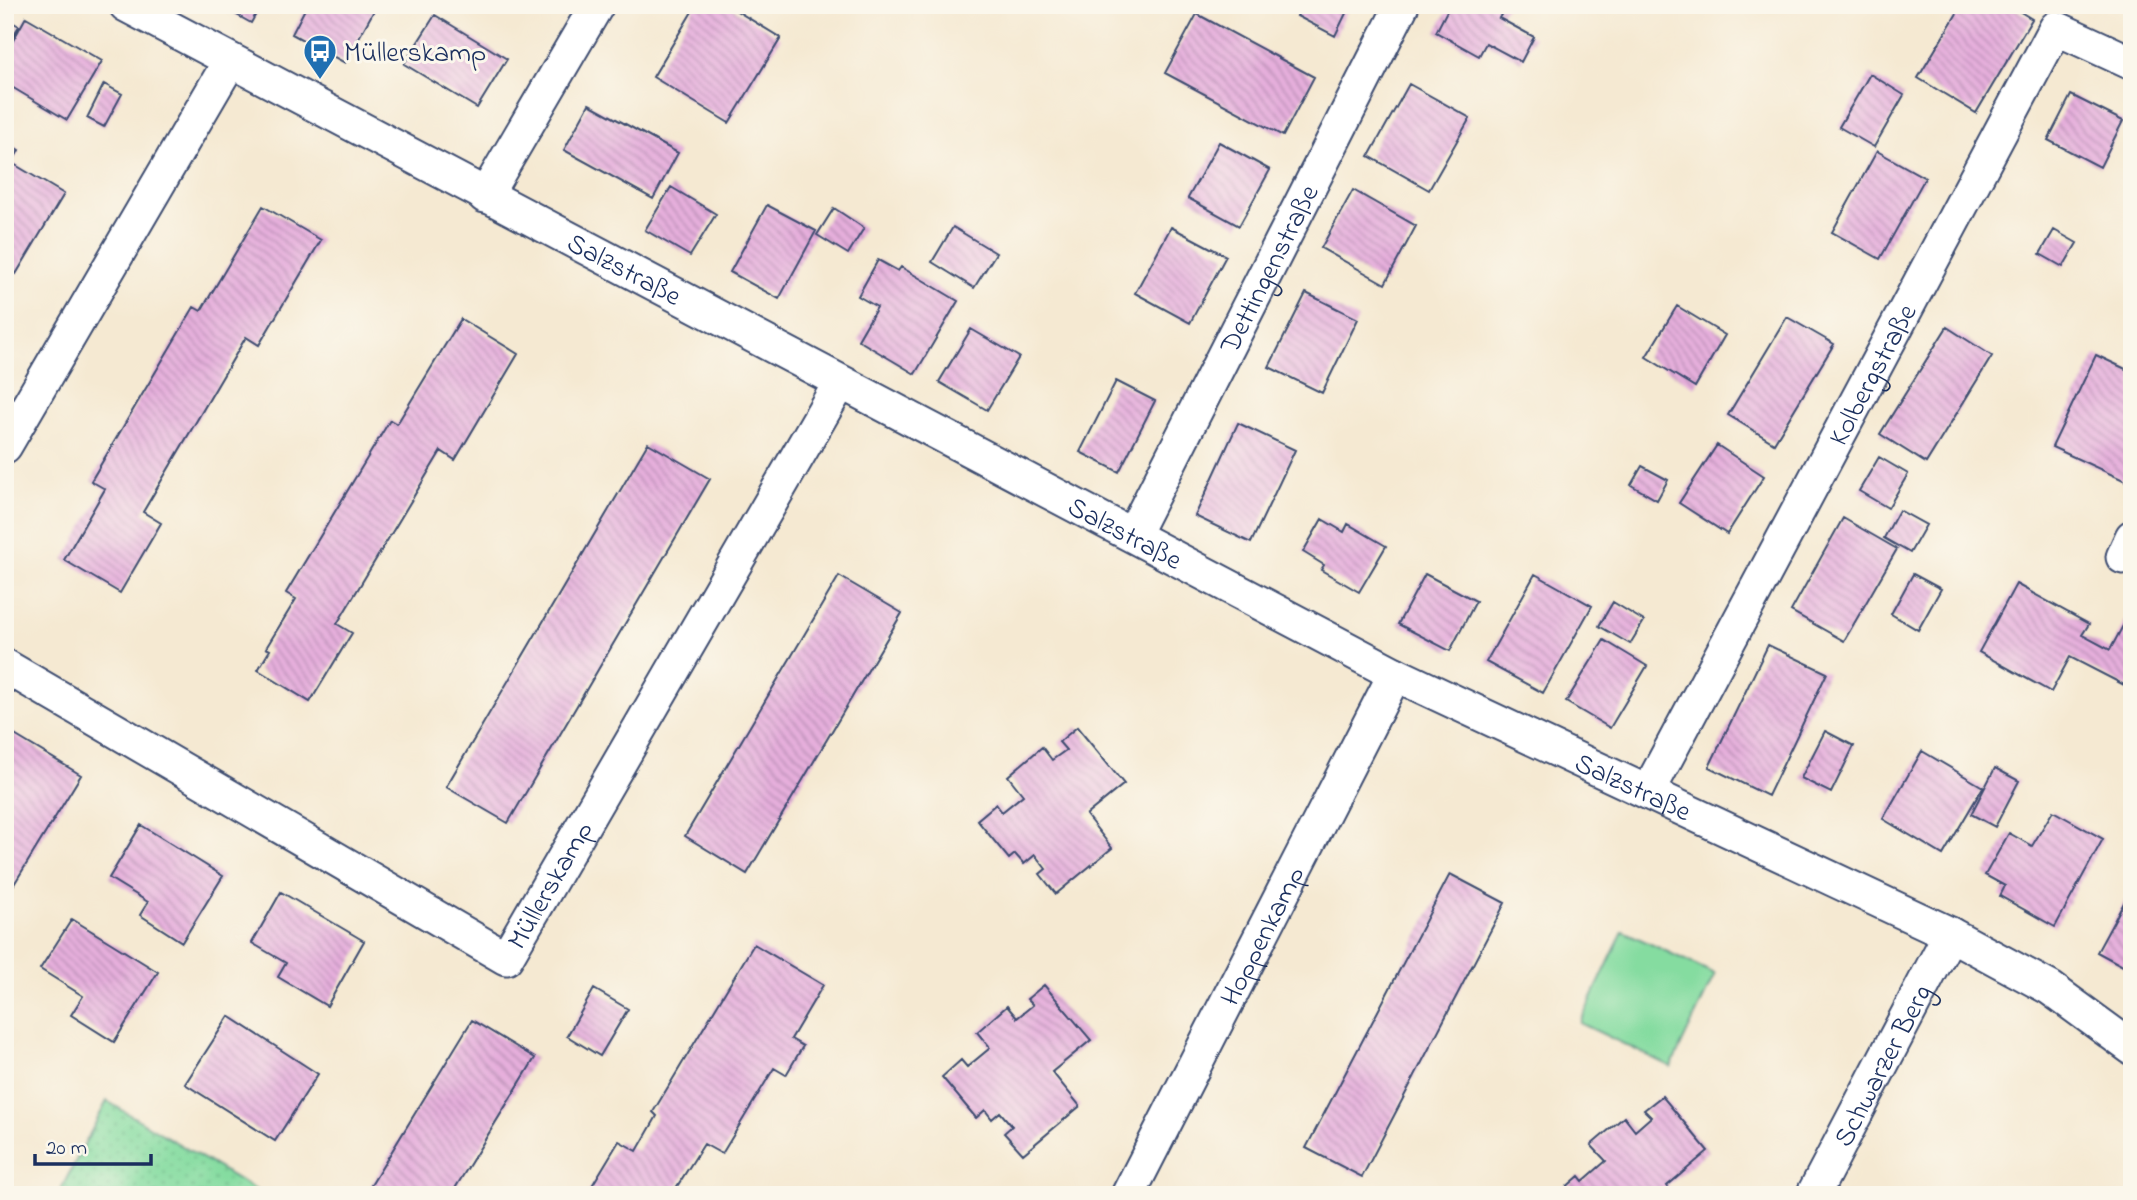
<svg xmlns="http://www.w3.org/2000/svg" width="2137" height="1200" font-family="'Indie Flower',sans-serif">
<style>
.grass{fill:url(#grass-dots);stroke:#50867f;stroke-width:2}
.park{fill:#85dca0;stroke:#50867f;stroke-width:2}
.building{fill:url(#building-back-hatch)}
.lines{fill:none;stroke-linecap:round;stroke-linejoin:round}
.minor-casing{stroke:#3c4b6f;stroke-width:37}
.minor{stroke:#fff;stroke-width:33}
.labels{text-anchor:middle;stroke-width:6;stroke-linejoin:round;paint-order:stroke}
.poi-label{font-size:28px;fill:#1b2f5e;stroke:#fbf7ec;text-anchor:start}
.street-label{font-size:28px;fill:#1b2f5e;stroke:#fbf7ec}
</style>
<defs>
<pattern id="grass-dots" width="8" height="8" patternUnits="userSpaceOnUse" patternTransform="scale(1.75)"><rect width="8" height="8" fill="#85dca0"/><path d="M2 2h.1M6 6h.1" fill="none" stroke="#72bd8c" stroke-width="1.8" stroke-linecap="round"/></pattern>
<pattern id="building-back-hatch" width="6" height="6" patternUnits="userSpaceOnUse" patternTransform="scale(1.75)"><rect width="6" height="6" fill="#e6afdc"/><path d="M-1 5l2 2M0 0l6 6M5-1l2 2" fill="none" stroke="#ba8fb6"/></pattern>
</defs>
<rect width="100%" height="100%" fill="#fbf7ec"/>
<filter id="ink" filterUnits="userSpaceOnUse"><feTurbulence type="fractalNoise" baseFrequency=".0143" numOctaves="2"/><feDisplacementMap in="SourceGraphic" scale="14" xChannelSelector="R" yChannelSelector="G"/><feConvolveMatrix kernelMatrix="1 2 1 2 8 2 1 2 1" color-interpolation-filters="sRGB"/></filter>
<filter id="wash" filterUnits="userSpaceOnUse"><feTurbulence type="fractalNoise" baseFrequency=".00686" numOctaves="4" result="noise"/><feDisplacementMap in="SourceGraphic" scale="28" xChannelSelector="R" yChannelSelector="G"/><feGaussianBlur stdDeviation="1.57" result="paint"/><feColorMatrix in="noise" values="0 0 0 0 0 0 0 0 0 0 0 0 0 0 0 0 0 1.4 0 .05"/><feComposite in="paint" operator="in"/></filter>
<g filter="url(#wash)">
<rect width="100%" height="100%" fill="#f5e9d2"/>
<path class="grass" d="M 107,1101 L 264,1195 L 58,1195 Z"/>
<path class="park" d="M 1623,931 L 1715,974 L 1671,1067 L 1580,1023 Z"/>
<g id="blocks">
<path class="building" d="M 219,5 L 261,5 L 251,23 Z
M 307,5 L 377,5 L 345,63 L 292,34 Z
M 696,5 L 727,5 L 781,38 L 729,123 L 653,77 Z
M 1302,5 L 1350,5 L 1335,36 L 1297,16 Z
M 1450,5 L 1507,5 L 1499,18 L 1534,37 L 1521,62 L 1486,43 L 1479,56 L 1436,32 Z
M 1962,5 L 2009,5 L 2032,19 L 1976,113 L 1918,78 Z
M 1197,14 L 1314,77 L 1283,136 L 1165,73 Z
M 435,15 L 507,59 L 477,108 L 404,64 Z
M 26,17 L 102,61 L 67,120 L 5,83 L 5,55 Z
M 5,18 L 19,26 L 5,49 Z
M 1870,74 L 1904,95 L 1874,147 L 1839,127 Z
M 104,84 L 122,94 L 104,127 L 87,118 Z
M 1409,84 L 1470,118 L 1429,190 L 1369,156 Z
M 2071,95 L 2123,121 L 2100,167 L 2048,140 Z
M 589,104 L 678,153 L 653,199 L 564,150 Z
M 5,141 L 19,150 L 12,163 L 64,194 L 16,274 L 5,267 Z
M 1219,142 L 1270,170 L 1239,226 L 1188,198 Z
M 1877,151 L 1925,178 L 1880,259 L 1832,232 Z
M 671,187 L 716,214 L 690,256 L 645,230 Z
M 1353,190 L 1416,226 L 1385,284 L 1321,248 Z
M 767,205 L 816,231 L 779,299 L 730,272 Z
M 263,206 L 321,240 L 259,345 L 246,337 L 143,512 L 161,523 L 120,593 L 64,560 L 105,489 L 91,481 L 194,307 L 201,311 Z
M 834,208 L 864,228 L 848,254 L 817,235 Z
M 953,227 L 996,253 L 974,288 L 932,262 Z
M 1171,227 L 1226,256 L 1190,323 L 1135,293 Z
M 2054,230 L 2077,243 L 2063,267 L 2040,254 Z
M 878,260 L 898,271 L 901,267 L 958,301 L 915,374 L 858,340 L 877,307 L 858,296 Z
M 1306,293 L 1358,319 L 1322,393 L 1269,367 Z
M 1677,306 L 1725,335 L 1695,387 L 1646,357 Z
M 1787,317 L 1834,344 L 1774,443 L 1728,415 Z
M 461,319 L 518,354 L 455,460 L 441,451 L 337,624 L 352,633 L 310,702 L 258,670 L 270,650 L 266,648 L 296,599 L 286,593 L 390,420 L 397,424 Z
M 1947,327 L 1992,356 L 1926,463 L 1880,434 Z
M 971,329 L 1019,357 L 987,410 L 939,382 Z
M 2096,355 L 2132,372 L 2132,484 L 2052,447 Z
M 1116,381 L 1155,401 L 1119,472 L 1080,452 Z
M 1238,423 L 1295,450 L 1251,543 L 1195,516 Z
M 648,443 L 710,479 L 508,823 L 446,787 Z
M 1717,445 L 1764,476 L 1727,534 L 1679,503 Z
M 1879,457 L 1908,474 L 1888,508 L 1859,491 Z
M 1642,466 L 1668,480 L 1657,500 L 1631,485 Z
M 1899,510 L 1926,525 L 1910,553 L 1884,538 Z
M 1843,518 L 1897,549 L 1844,641 L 1791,611 Z
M 1322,519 L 1344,532 L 1348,524 L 1386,546 L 1359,592 L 1321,570 L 1324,565 L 1303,552 Z
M 1425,574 L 1476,601 L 1450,651 L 1398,624 Z
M 1535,574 L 1592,606 L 1543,693 L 1486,662 Z
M 1913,574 L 1941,589 L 1918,630 L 1891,614 Z
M 839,576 L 902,613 L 747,874 L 685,836 Z
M 2016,584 L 2089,624 L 2082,635 L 2110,650 L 2132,609 L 2132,689 L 2070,657 L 2051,692 L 1979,652 Z
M 1613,602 L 1644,621 L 1630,644 L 1599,626 Z
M 1604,640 L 1647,666 L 1610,728 L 1566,702 Z
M 1768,645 L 1827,673 L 1768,796 L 1709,767 Z
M 1077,727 L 1124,784 L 1086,815 L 1112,848 L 1056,894 L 1040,874 L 1046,869 L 1035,855 L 1024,864 L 1015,854 L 1009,859 L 977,820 L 996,804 L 1002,812 L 1023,795 L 1008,776 L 1042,747 L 1052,760 L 1066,750 L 1059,742 Z
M 8,731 L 81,775 L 5,899 L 5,736 Z
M 1825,731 L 1854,746 L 1831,793 L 1801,778 Z
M 1922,751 L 1983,787 L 1943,855 L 1883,819 Z
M 1995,768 L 2019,781 L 1995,827 L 1971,814 Z
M 2053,811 L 2103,839 L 2055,927 L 2000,896 L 2005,886 L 1985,875 L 2009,833 L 2032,846 Z
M 141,825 L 223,876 L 182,942 L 140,915 L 148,902 L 109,878 Z
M 1450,874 L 1505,903 L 1362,1177 L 1306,1148 Z
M 2132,888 L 2132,971 L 2097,952 Z
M 281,892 L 364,941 L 327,1006 L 278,977 L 286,963 L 252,943 Z
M 72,919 L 158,972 L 114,1042 L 71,1015 L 83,996 L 40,969 Z
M 754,944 L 823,985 L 791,1039 L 803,1046 L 786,1075 L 774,1068 L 722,1154 L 704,1144 L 676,1188 L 681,1195 L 587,1194 L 619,1141 L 637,1151 L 657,1116 L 653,1112 Z
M 1044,985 L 1091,1040 L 1052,1072 L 1080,1106 L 1023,1154 L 1004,1133 L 1012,1126 L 1000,1112 L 992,1119 L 985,1110 L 976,1118 L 942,1077 L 961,1060 L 967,1067 L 990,1048 L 977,1032 L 1007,1006 L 1017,1018 L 1033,1005 L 1027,999 Z
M 594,989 L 628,1009 L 600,1056 L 567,1036 Z
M 229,1016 L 318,1074 L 275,1141 L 185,1084 Z
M 472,1020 L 535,1058 L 451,1195 L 382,1195 L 370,1187 Z
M 1662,1096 L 1708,1151 L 1667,1186 L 1674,1195 L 1557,1195 L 1579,1176 L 1583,1181 L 1606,1161 L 1591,1145 L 1624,1117 L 1635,1131 L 1651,1117 L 1644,1110 Z"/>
</g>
</g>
<g filter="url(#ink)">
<use href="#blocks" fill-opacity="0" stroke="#3c4b6f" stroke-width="2"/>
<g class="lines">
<defs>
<g id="minor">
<path id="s1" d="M 126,5 L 1395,674 L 1950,934 L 2050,988 L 2132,1048"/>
<path d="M 485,196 L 597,5"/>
<path d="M 5,446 L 230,61"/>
<path id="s2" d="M 1133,534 L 1402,5"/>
<path d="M 2123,557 L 2132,537"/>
<path id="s3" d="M 5,666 L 506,958 L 840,383"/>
<path id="s4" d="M 1648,792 L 2056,28 L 2132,63"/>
<path id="s5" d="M 1128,1195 L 1395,674"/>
<path id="s6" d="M 1813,1195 L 1950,934"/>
</g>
</defs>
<use href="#minor" class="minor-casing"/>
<use href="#minor" class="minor"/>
</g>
</g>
<defs>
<symbol id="bus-pin" viewBox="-11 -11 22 30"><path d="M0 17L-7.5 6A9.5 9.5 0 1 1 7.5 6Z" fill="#1f6fb2" stroke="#fbf7ec"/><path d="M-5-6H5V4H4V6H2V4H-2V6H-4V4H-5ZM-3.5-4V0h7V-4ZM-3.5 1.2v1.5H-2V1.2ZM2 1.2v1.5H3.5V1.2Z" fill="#fff"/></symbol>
</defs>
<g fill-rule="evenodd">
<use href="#bus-pin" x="301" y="32" width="38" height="52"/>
</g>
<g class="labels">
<g class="poi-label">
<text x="344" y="61">Müllerskamp</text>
</g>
<g class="street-label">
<text dy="10" stroke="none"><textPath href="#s1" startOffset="564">Salzstraße</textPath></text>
<text dy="10" stroke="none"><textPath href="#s2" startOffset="298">Dettingenstraße</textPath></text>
<text dy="10" stroke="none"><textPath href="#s4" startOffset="474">Kolbergstraße</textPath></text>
<text dy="10" stroke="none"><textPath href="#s1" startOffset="1130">Salzstraße</textPath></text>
<text dy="10" stroke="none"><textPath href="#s1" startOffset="1698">Salzstraße</textPath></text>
<text dy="10" stroke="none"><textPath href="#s3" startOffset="665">Müllerskamp</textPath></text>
<text dy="10" stroke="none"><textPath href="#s5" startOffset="292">Hoppenkamp</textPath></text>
<text dy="10" stroke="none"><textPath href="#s6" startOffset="147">Schwarzer Berg</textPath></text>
</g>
</g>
<rect width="2137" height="1200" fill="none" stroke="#fbf7ec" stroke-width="28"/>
<path d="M35 1154v10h116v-10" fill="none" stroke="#1b2f5e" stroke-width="3.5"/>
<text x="46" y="1154" font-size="21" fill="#1b2f5e" stroke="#fbf7ec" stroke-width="5" paint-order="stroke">20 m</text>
</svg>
